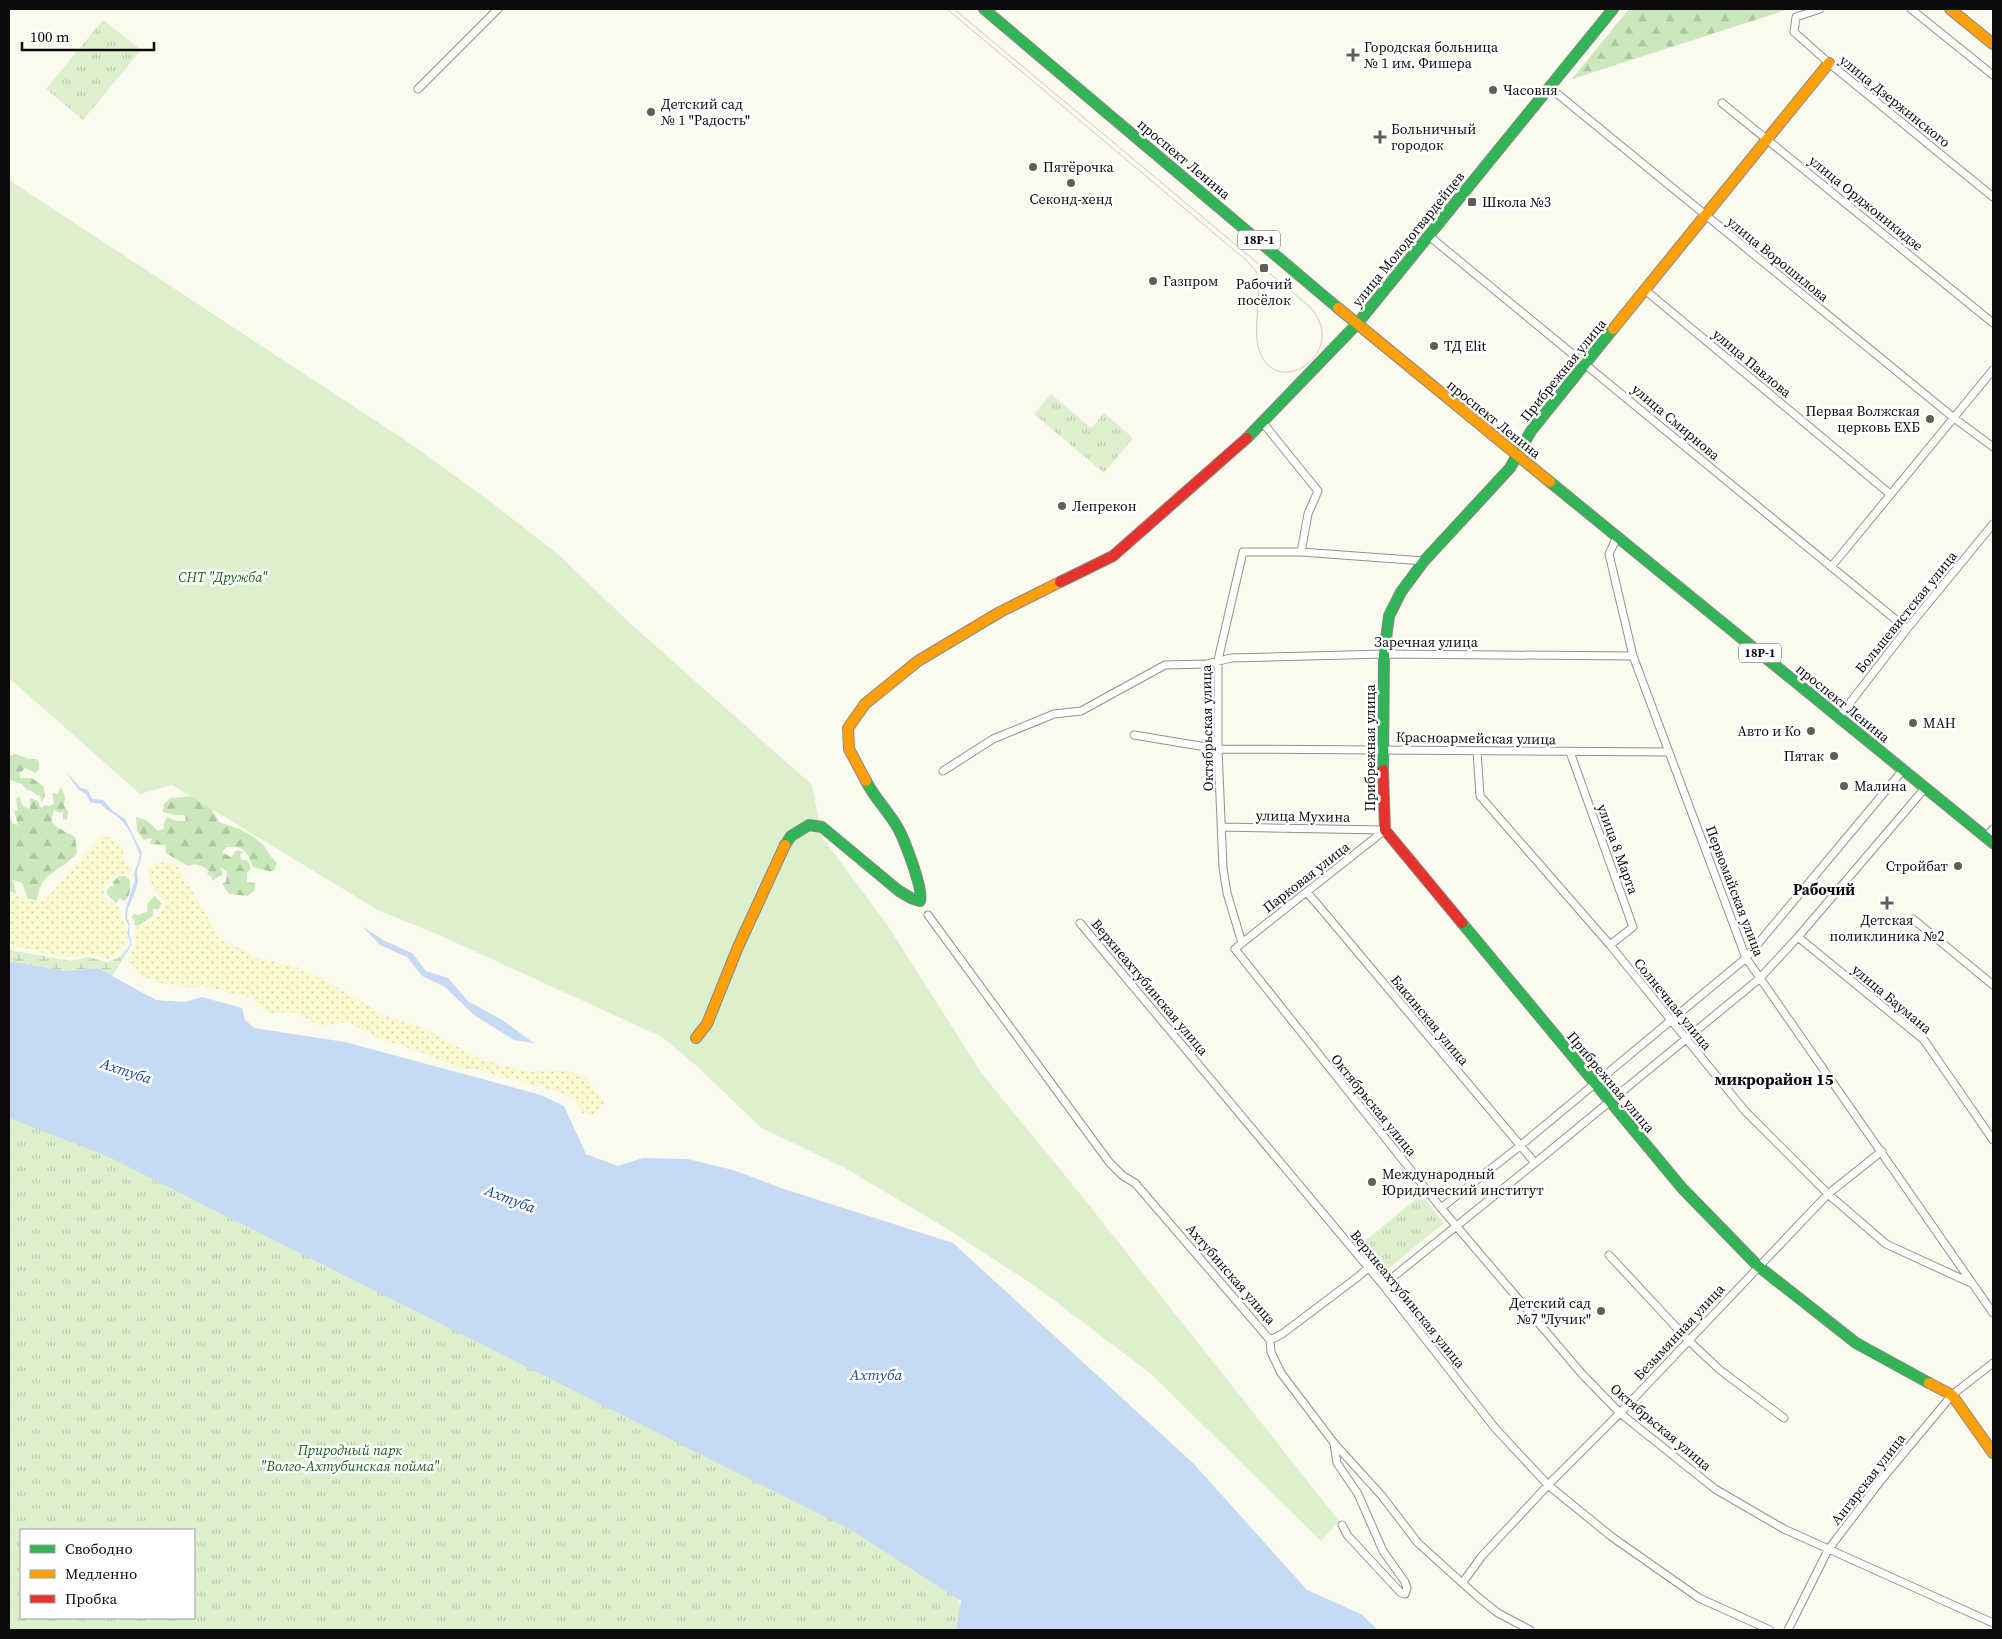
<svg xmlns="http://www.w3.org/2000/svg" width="2002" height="1639" font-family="'Source Serif 4',serif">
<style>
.forest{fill:url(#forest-firs)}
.wetland{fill:url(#wetland-marsh)}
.sand{fill:url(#sand-dots)}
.park{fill:url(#park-tufts);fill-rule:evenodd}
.garden{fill:#ddf0ce}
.water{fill:#c6daf3}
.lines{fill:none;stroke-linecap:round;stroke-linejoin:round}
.street-casing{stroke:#93938d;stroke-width:9}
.fast-casing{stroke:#898984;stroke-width:12}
.slow-casing{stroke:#898984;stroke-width:12}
.jam-casing{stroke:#898984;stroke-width:12}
.street{stroke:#fefefc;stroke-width:7}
.fast{stroke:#30b455;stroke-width:10}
.slow{stroke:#ff9f0a;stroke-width:10}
.jam{stroke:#e5322d;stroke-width:10}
.tram{stroke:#d6c7c3;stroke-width:1}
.poi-dot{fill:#5f5f5a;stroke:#fff;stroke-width:2}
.labels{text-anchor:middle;stroke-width:5;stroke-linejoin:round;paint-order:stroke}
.shield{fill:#fff;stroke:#545454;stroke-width:1}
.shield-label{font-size:12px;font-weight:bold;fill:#0b0b0b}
.poi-label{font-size:14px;fill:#0b0b0b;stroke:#fff;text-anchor:start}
.street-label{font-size:14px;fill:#0b0b0b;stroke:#fff}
.park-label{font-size:14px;font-style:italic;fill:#1e611d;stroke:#fff}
.neighbourhood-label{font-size:15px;font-weight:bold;fill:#0b0b0b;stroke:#fff}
.water-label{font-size:15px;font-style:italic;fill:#17479a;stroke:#fff}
.quarter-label{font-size:16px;font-weight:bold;fill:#0b0b0b;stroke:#fff}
</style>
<defs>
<pattern id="forest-firs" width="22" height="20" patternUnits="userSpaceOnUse" patternTransform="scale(1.25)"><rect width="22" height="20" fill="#cbe7bc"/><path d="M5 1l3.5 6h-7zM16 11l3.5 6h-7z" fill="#adc5a0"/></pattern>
<pattern id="wetland-marsh" width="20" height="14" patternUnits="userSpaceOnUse" patternTransform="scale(1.25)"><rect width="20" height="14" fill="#ddf0ce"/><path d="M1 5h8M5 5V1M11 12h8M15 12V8" fill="none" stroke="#bcccb0"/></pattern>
<pattern id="sand-dots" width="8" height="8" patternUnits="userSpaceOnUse" patternTransform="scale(1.25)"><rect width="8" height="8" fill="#faf9d0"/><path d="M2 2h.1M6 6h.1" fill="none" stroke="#d5d4b1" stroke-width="1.8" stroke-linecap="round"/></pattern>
<pattern id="park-tufts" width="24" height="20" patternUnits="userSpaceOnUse" patternTransform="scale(1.25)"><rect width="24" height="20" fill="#ddf0ce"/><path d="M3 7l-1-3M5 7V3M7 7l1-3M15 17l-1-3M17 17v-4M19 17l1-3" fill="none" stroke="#bcccb0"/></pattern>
</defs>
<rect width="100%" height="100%" fill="#fafaee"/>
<path class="forest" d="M 1629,9 L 1789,9 L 1572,79 Z
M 16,754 L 29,759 L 36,759 L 39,762 L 39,769 L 36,773 L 25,768 L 20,773 L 20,778 L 32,778 L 44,787 L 45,796 L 41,803 L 40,795 L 38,796 L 32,791 L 27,790 L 22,784 L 11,780 L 9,775 L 9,756 Z
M 61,787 L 65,797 L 64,806 L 68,811 L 67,820 L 63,819 L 63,811 L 60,813 L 54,810 L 52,817 L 52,822 L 58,828 L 75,837 L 77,853 C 68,865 49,871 41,885 C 38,891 38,898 35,905 L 30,905 L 22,883 L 13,880 L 16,894 L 9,891 L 9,815 L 12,823 L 18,825 L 14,810 L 18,811 L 16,798 L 20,797 L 23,806 L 30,809 L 30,798 L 38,801 L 41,808 L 45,805 L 49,806 L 54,804 L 52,793 L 57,794 Z
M 197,796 L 208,804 L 220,823 C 234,826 251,833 262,844 C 267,849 270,857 277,863 L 274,871 C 266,872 262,868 253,867 C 247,852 245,845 227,847 L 222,852 L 231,857 L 237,850 L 243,852 L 240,855 L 241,860 L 247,860 L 251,868 L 247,873 L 247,882 L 255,883 L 255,890 L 248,896 L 229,894 L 222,884 L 226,882 L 227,871 L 220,867 L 223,874 L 212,881 L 212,877 L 207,874 L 209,871 C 201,865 197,863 188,866 L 166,853 L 165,845 L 150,844 L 152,838 L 144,840 L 137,831 L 136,817 L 146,820 L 158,831 L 164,829 L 164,823 L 167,817 L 176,821 L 186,821 L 185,815 L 175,815 L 163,812 L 164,804 L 170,798 Z
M 119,876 L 126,876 L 130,880 L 130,891 L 127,899 L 123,901 L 120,898 L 116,903 L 107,894 L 107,890 L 111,886 L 114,887 L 113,882 Z
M 154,896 L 162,903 L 158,910 L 153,908 L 153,916 L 138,926 L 134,925 L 135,921 L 132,918 L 133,914 L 139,915 L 148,911 L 147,905 Z"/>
<path class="wetland" d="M 131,944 L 112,975 L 98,968 L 65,971 L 9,961 L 9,950 L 70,961 L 89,957 L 107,962 L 118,958 Z"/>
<path class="sand" d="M 102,834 L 123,847 L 124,863 L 132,869 L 130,874 L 113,876 L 106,886 L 103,896 L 120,908 L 123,920 L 126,925 L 128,942 L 116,956 L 107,959 C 89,951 85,957 68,957 C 47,957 29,946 9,946 L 9,898 L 17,896 L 44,902 Z
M 159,862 L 176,864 L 220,938 L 257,958 L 296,967 L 328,982 L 384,1015 L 425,1029 L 480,1059 L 528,1072 L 562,1070 L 585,1076 L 604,1103 L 593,1115 L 583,1114 L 575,1101 L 562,1093 L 479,1070 L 461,1068 L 418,1051 L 375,1037 L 348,1022 L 320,1026 L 292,1012 L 269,1013 L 251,998 L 202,986 L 192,988 L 161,983 L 140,976 L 128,961 L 136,943 L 134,929 L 156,918 L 167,904 C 156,893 148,884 148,868 Z"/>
<path class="park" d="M 103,20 L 141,50 L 83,120 L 46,89 Z
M 1051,394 L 1091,428 L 1104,413 L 1133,438 L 1104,473 L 1034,414 Z
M 9,1096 L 939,1559 L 972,1630 L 9,1630 ZM 21,1530 L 194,1530 L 194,1618 L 21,1618 Z
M 1421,1195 L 1444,1223 L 1383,1273 L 1360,1245 Z"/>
<path class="garden" d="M 9,180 L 408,442 L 491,502 L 561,557 L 632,625 L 812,785 L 822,837 L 888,926 L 982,1074 L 1081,1195 L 1339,1521 L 1321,1541 L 1150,1373 L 1035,1286 L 946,1228 L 845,1168 L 760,1127 L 699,1068 L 662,1037 L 439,935 L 378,910 L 172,785 L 140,794 L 9,678 Z"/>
<path class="water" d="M 66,772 L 81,788 L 88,790 L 92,799 L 103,800 L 113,811 L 125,819 L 142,853 L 137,872 L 138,882 L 134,895 L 128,908 L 127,918 L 130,925 L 129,933 L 132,944 L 112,976 L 156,1000 L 185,1002 L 202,997 L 242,1008 L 245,1020 L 254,1028 L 345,1042 L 541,1095 L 564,1106 L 586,1154 L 618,1166 L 643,1158 L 688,1159 L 733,1170 L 784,1189 L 953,1243 L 1194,1464 L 1307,1590 L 1361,1614 L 1378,1630 L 956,1630 L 961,1601 L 851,1530 L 107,1156 L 9,1118 L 9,961 L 65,971 L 98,968 L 112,975 L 131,944 L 127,933 L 129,926 L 125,919 L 126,908 L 135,880 L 134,874 L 140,855 C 135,842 130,829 120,819 C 114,813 107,811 101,804 L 90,802 L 86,794 L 79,790 Z
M 363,927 L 385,941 L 412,953 L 426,971 L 448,978 L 468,1001 L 502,1020 L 534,1043 L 514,1040 L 474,1015 L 445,987 L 422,976 L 407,957 L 380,945 Z"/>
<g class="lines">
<defs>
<path id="street" d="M 1820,9 L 1796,17 L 1794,32 L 1829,63 L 1993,197
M 1911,9 L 1993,75
M 1549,87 L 1954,418 L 1993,447
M 418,89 L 498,9
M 1722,103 L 1993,323
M 1429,236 L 1907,629
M 1645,290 L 1890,494
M 1263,423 L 1318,491 L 1308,514 L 1301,552
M 1617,537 L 1609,554 L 1633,656 L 1746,958 L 1993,1313
M 1424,561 L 1301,552 L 1243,552 L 1218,660 L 1218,749 L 1223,868 L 1227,893 L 1242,943 L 1235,949 L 1441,1208 L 1582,1374 L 1620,1413 L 1715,1489 L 1784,1529 L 1993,1623
M 1831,567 L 1993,370
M 1839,717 L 1907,629 L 1993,524
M 1134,735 L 1218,749 L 1668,752
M 1477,751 L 1480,796 L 1610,945 L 1745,1111 L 1828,1194 L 1886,1244 L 1973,1284
M 1570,752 L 1633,927 L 1610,945
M 943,771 L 993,739 L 1054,714 L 1081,711 L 1165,665 L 1207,664 L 1231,658 L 1384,654 L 1633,656
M 1221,827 L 1385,830
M 1986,837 L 1993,829
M 1307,892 L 1535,1163
M 928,915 L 1109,1162 L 1123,1176 L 1135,1183 L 1270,1340 L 1271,1352 L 1281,1373 L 1334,1443 L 1382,1496 L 1418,1543 L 1479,1598 L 1498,1613 L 1530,1630
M 1913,919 L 1993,985
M 1080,923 L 1383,1285 L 1495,1428 L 1548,1485 L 1612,1537 L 1699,1598 L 1770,1630
M 1798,937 L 1924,1040 L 1993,1140
M 1242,943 L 1385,830
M 1441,1208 L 1520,1146 L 1746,958 L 1903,770
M 1609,1255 L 1688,1340 L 1720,1370 L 1784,1418
M 1383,1285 L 1535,1163 L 1759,979 L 1798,937 L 1925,788
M 1270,1340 L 1282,1334 L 1359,1276 L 1368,1268
M 1334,1444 L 1337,1463 L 1358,1494 L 1383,1551 L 1405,1582 L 1407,1588 L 1405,1594 L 1401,1593 L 1348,1536 L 1342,1525
M 1463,1582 L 1482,1556 L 1548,1485 L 1620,1413 L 1828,1194 L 1882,1151
M 1788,1630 L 1828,1550 L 1882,1479 L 1952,1395 L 1993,1363"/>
<path id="fast" d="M 984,9 L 1338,308
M 1247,438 L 1357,324 L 1613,9
M 1550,482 L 1993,843
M 1383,770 L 1384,654 L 1389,616 L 1401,592 L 1424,561 L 1510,468 L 1531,431 L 1613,329
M 785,845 L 791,836 L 809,825 L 822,827 L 899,891 L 911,898 L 920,901 C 924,890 905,842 899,830 C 890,813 875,799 866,781
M 1462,923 L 1682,1188 L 1758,1266 L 1856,1343 L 1929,1383"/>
<path id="slow" d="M 1950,9 L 1993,44
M 1338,308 L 1550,482
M 1613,329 L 1829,63
M 866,781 L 849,749 L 848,728 L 865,704 L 918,661 L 1000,612 L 1060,582
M 696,1038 L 707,1024 L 738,947 L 785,845
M 1929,1383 L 1952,1395 L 1993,1453"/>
<path id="jam" d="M 1060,582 L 1113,556 L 1247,438
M 1383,770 L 1385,830 L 1462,923"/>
</defs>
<use href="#street" class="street-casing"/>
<use href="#fast" class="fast-casing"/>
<use href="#slow" class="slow-casing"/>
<use href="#jam" class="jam-casing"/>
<use href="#street" class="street"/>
<use href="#fast" class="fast"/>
<use href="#slow" class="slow"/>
<use href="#jam" class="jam"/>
<path class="tram" d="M 947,9 L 1247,261 L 1256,271 L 1259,281 C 1260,301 1253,333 1259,350 C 1276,402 1351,352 1310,307 L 954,9"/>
</g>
<g class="poi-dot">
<path d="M1350.5 47.5h5v5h5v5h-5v5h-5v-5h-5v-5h5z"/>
<circle cx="1493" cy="90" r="5"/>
<circle cx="651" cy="112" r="5"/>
<path d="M1377.5 129.5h5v5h5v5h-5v5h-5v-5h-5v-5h5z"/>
<circle cx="1033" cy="167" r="5"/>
<circle cx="1071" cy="183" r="5"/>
<rect x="1467" y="197" width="10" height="10" rx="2.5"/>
<rect x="1259" y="263" width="10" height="10" rx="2.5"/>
<circle cx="1153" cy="281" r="5"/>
<circle cx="1434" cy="346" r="5"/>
<circle cx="1930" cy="419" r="5"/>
<circle cx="1062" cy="506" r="5"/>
<circle cx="1913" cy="723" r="5"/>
<circle cx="1811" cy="731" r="5"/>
<circle cx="1834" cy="756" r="5"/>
<circle cx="1844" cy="786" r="5"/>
<circle cx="1958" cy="866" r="5"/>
<path d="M1884.5 895.5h5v5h5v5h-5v5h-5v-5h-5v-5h5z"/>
<circle cx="1372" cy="1182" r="5"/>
<circle cx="1601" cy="1311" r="5"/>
</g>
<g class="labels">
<g class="shield">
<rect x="1238" y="230.5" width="42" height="19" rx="4"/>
<rect x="1739" y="643.5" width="42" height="19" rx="4"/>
</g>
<g class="shield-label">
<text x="1259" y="244">18Р-1</text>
<text x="1760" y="657">18Р-1</text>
</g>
<g class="poi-label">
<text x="1364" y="52">Городская больница<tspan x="1364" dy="16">№ 1 им. Фишера</tspan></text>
<text x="1503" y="95">Часовня</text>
<text x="661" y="109">Детский сад<tspan x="661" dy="16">№ 1 "Радость"</tspan></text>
<text x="1391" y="134">Больничный<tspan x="1391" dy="16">городок</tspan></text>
<text x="1043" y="172">Пятёрочка</text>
<text x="1071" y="204" text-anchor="middle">Секонд-хенд</text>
<text x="1482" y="207">Школа №3</text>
<text x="1163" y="286">Газпром</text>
<text x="1264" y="289" text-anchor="middle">Рабочий<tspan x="1264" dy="16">посёлок</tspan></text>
<text x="1444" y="351">ТД Elit</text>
<text x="1920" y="416" text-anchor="end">Первая Волжская<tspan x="1920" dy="16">церковь ЕХБ</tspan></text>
<text x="1072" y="511">Лепрекон</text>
<text x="1923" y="728">МАН</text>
<text x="1801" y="736" text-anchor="end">Авто и Ко</text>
<text x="1824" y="761" text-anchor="end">Пятак</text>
<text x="1854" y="791">Малина</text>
<text x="1948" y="871" text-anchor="end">Стройбат</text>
<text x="1887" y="925" text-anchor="middle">Детская<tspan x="1887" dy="16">поликлиника №2</tspan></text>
<text x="1382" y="1179">Международный<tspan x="1382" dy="16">Юридический институт</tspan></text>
<text x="1591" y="1308" text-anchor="end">Детский сад<tspan x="1591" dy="16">№7 "Лучик"</tspan></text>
</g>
<g class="street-label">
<text transform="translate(1895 101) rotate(39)" y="5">улица Дзержинского</text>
<text transform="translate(1184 159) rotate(40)" y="5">проспект Ленина</text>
<text transform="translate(1866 203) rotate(39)" y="5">улица Орджоникидзе</text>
<text transform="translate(1408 239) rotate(-51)" y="5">улица Молодогвардейцев</text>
<text transform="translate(1778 259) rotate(39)" y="5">улица Ворошилова</text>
<text transform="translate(1752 363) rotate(40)" y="5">улица Павлова</text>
<text transform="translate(1563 370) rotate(-51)" y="5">Прибрежная улица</text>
<text transform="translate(1494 419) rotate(39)" y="5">проспект Ленина</text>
<text transform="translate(1676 422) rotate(40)" y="5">улица Смирнова</text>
<text transform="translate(1906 612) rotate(-51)" y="5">Большевистская улица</text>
<text x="1426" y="647">Заречная улица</text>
<text transform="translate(1843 703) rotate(39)" y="5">проспект Ленина</text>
<text transform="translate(1207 728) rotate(-91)" y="5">Октябрьская улица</text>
<text transform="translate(1476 738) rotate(1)" y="5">Красноармейская улица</text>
<text transform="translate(1370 748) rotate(-90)" y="5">Прибрежная улица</text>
<text transform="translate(1303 816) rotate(1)" y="5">улица Мухина</text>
<text transform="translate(1618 849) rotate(70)" y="5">улица 8 Марта</text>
<text transform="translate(1306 877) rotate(-38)" y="5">Парковая улица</text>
<text transform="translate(1735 891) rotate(69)" y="5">Первомайская улица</text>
<text transform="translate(1150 987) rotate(50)" y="5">Верхнеахтубинская улица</text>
<text transform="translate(1892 999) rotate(40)" y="5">улица Баумана</text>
<text transform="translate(1673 1004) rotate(51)" y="5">Солнечная улица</text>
<text transform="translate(1430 1020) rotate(50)" y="5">Бакинская улица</text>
<text transform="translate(1611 1082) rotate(50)" y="5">Прибрежная улица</text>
<text transform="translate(1374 1105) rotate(51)" y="5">Октябрьская улица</text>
<text transform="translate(1231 1274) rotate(49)" y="5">Ахтубинская улица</text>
<text transform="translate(1408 1299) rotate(51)" y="5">Верхнеахтубинская улица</text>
<text transform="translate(1679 1332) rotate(-47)" y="5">Безымянная улица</text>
<text transform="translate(1661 1427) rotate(40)" y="5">Октябрьская улица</text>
<text transform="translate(1868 1479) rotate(-52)" y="5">Ангарская улица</text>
</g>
<g class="park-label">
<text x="223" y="582">СНТ "Дружба"</text>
<text x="350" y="1455">Природный парк<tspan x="350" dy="16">"Волго-Ахтубинская пойма"</tspan></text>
</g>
<g class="neighbourhood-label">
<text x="1824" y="895">Рабочий</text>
</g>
<g class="water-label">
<text transform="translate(126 1071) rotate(18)" y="5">Ахтуба</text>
<text transform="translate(510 1199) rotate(21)" y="5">Ахтуба</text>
<text x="876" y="1380">Ахтуба</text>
</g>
<g class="quarter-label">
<text x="1774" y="1085">микрорайон 15</text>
</g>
</g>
<rect width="2002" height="1639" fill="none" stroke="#0b0b0b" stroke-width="20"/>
<rect x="20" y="1529" width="175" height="90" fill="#ffffff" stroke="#9d9d9d"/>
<rect x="30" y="1545" width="25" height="8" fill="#30b455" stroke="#9d9d9d"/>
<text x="65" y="1554" font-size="15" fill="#0b0b0b">Свободно</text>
<rect x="30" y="1570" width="25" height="8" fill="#ff9f0a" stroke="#9d9d9d"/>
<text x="65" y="1579" font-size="15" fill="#0b0b0b">Медленно</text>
<rect x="30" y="1595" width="25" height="8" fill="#e5322d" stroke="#9d9d9d"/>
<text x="65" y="1604" font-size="15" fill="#0b0b0b">Пробка</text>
<path d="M22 42v8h132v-8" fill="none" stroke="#0b0b0b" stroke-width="2.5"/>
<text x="30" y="42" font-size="15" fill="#0b0b0b" stroke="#ffffff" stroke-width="4" paint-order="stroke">100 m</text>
</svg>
